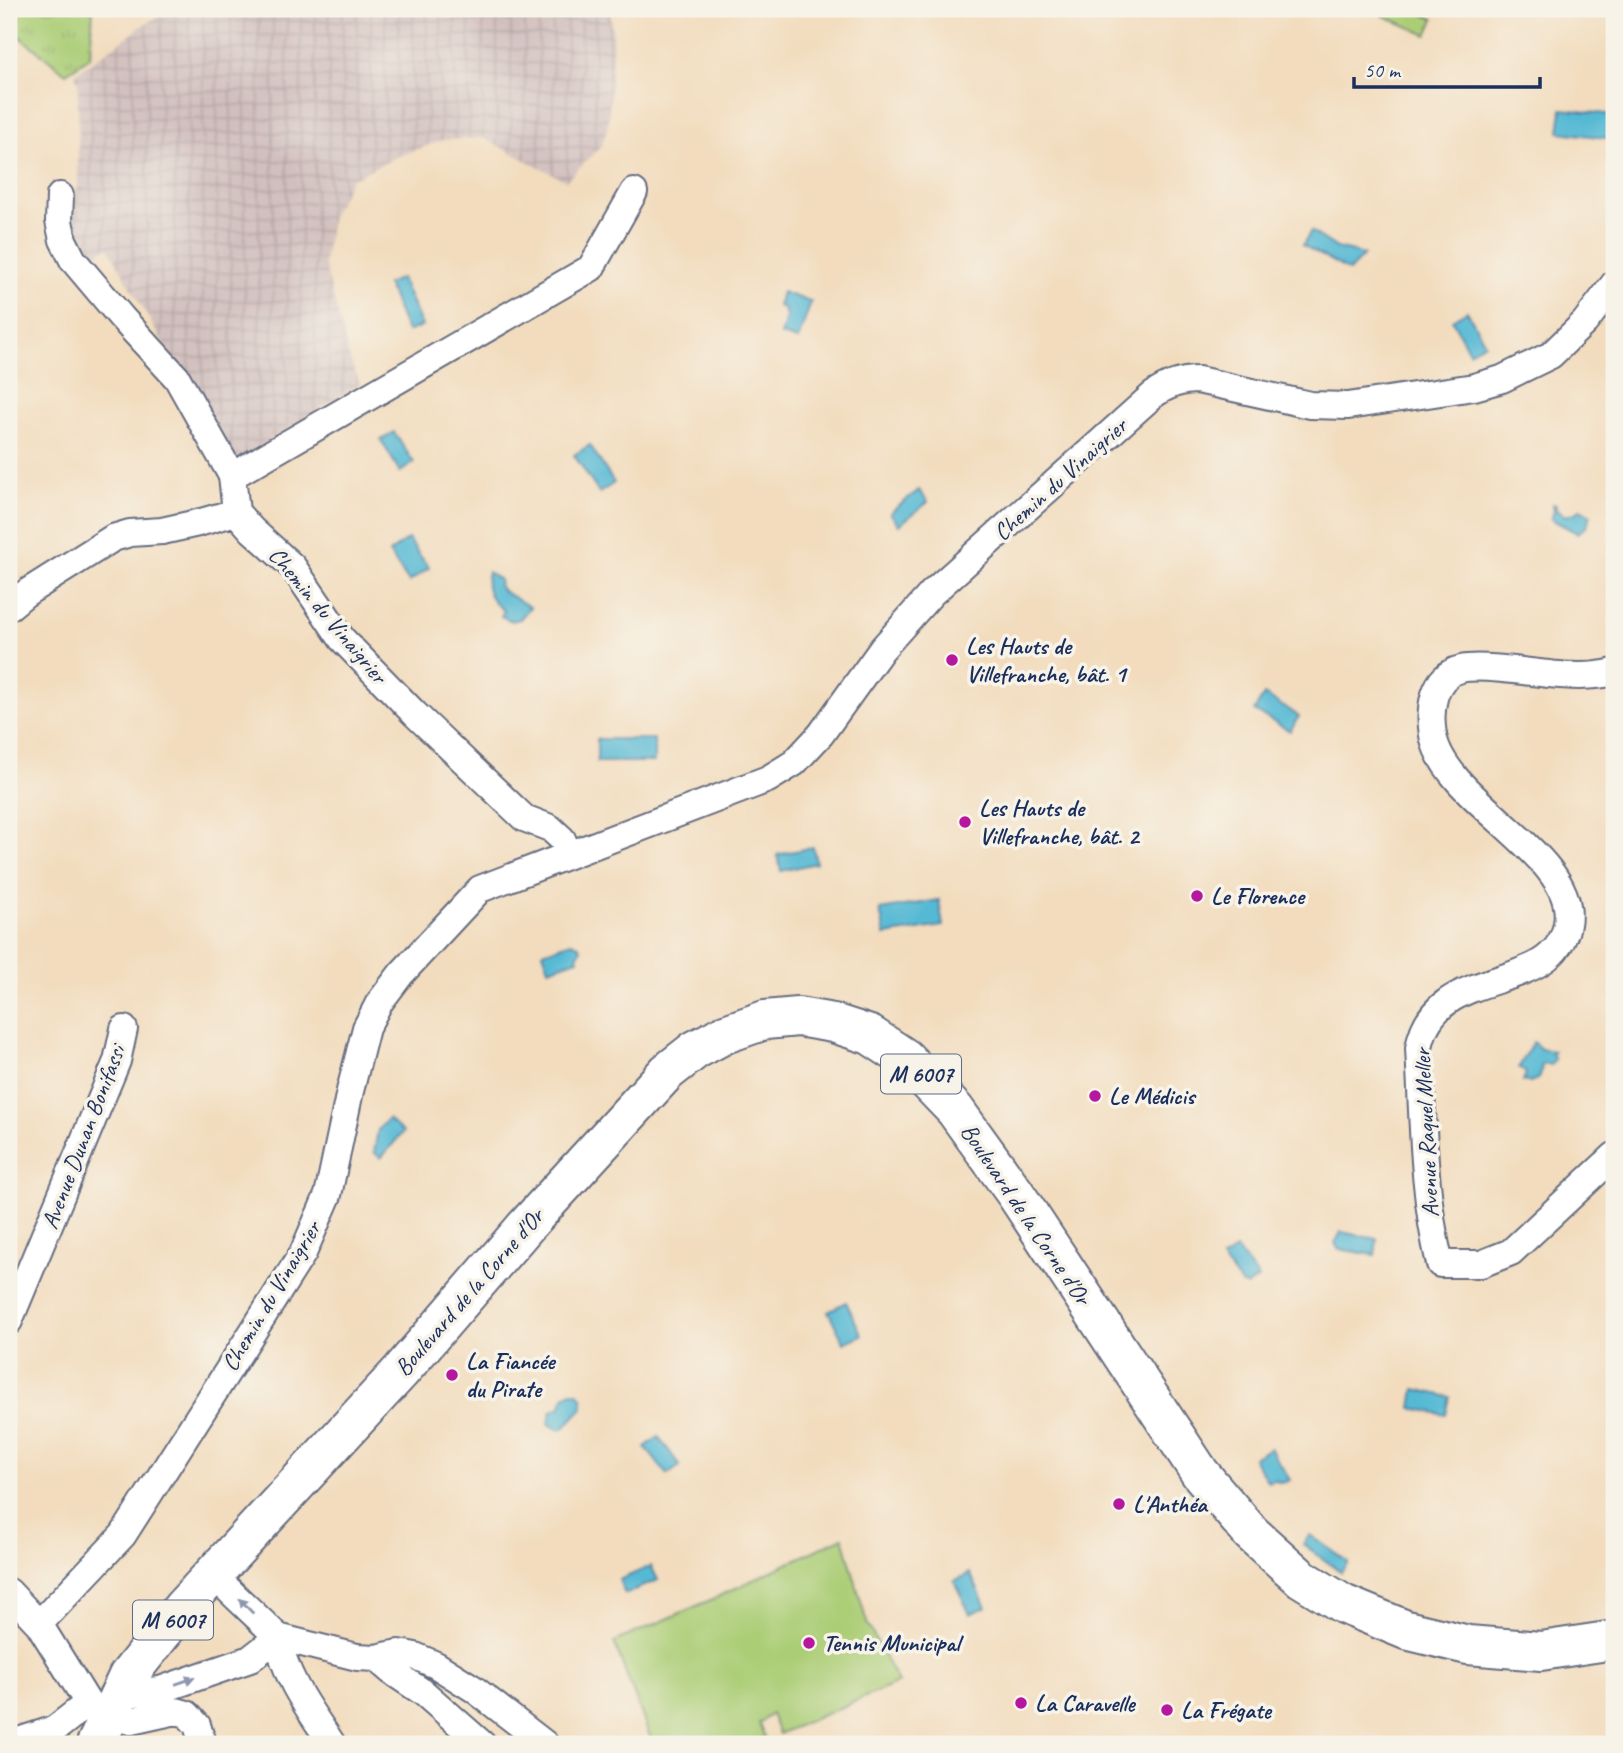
<svg xmlns="http://www.w3.org/2000/svg" width="1623" height="1753" font-family="Caveat,sans-serif">
<style>
.industrial{fill:url(#industrial-grid)}
.grass{fill:url(#grass-tufts);stroke:#637e6a;stroke-width:2}
.pitch{fill:#abcd76;stroke:#637e6a;stroke-width:2}
.water{fill:#56b9d4;stroke:#387499;stroke-width:2}
.lines{fill:none;stroke-linecap:round;stroke-linejoin:round}
.street-casing{stroke:#666c7f;stroke-width:30}
.primary-casing{stroke:#666c7f;stroke-width:42}
.street{stroke:#fff;stroke-width:26}
.primary{stroke:#fff;stroke-width:38}
.oneway{fill:#8d97ae}
.poi-dot{fill:#b5179e;stroke:#f7f3e8;stroke-width:2.5}
.labels{text-anchor:middle;stroke-width:7;stroke-linejoin:round;paint-order:stroke}
.shield{fill:#f7f3e8;stroke:#5d6a87;stroke-width:2}
.shield-label{font-size:23px;font-weight:bold;fill:#1b2f5e}
.street-label{font-size:24px;fill:#1b2f5e;stroke:#f7f3e8}
.poi-label{font-size:24px;font-weight:bold;fill:#1b2f5e;stroke:#f7f3e8;text-anchor:start}
</style>
<defs>
<pattern id="industrial-grid" width="8" height="8" patternUnits="userSpaceOnUse" patternTransform="scale(1.75)"><rect width="8" height="8" fill="#d1bfbd"/><path d="M0 4h8M4 0v8" fill="none" stroke="#b3a4a5"/></pattern>
<pattern id="grass-tufts" width="24" height="20" patternUnits="userSpaceOnUse" patternTransform="scale(1.75)"><rect width="24" height="20" fill="#abcd76"/><path d="M3 7l-1-3M5 7V3M7 7l1-3M15 17l-1-3M17 17v-4M19 17l1-3" fill="none" stroke="#93b068"/></pattern>
</defs>
<rect width="100%" height="100%" fill="#f7f3e8"/>
<filter id="ink" filterUnits="userSpaceOnUse"><feTurbulence type="fractalNoise" baseFrequency=".0143" numOctaves="2"/><feDisplacementMap in="SourceGraphic" scale="14" xChannelSelector="R" yChannelSelector="G"/><feConvolveMatrix kernelMatrix="1 2 1 2 8 2 1 2 1" color-interpolation-filters="sRGB"/></filter>
<filter id="wash" filterUnits="userSpaceOnUse"><feTurbulence type="fractalNoise" baseFrequency=".00686" numOctaves="4" result="noise"/><feDisplacementMap in="SourceGraphic" scale="28" xChannelSelector="R" yChannelSelector="G"/><feGaussianBlur stdDeviation="1.57" result="paint"/><feColorMatrix in="noise" values="0 0 0 0 0 0 0 0 0 0 0 0 0 0 0 0 0 1.4 0 .05"/><feComposite in="paint" operator="in"/></filter>
<g filter="url(#wash)">
<rect width="100%" height="100%" fill="#f2dcbd"/>
<path class="industrial" d="M 173,9 L 610,9 L 613,37 L 608,125 L 602,145 L 566,181 L 483,138 L 443,140 L 401,155 L 351,179 L 331,217 L 324,263 L 350,359 L 360,384 L 236,461 L 160,338 L 108,247 L 88,260 L 75,243 L 70,218 L 78,186 L 78,82 L 75,74 L 137,30 L 137,28 Z"/>
<path class="grass" d="M 9,9 L 93,9 L 90,57 L 66,73 L 12,31 L 9,34 Z"/>
<path class="pitch" d="M 1385,9 L 1412,9 L 1434,19 L 1427,35 L 1382,15 Z
M 843,1537 L 867,1623 L 898,1683 L 779,1734 L 771,1714 L 759,1723 L 767,1743 L 764,1744 L 653,1744 L 614,1642 L 715,1598 Z"/>
<path class="water" d="M 1562,109 L 1614,115 L 1614,139 L 1559,132 Z
M 1311,231 L 1337,248 L 1364,255 L 1349,271 L 1303,245 Z
M 401,278 L 422,326 L 407,332 L 387,284 Z
M 782,292 L 811,302 L 798,340 L 781,335 L 786,317 L 784,308 L 778,306 Z
M 1467,311 L 1485,343 L 1469,352 L 1452,320 Z
M 394,432 L 414,463 L 400,472 L 381,440 Z
M 590,445 L 614,483 L 599,493 L 574,455 Z
M 919,490 L 928,502 L 899,525 L 890,513 Z
M 1553,504 L 1556,505 L 1556,510 L 1566,516 L 1575,513 L 1580,509 L 1591,515 L 1586,527 L 1577,533 L 1551,519 L 1554,511 Z
M 408,539 L 429,568 L 409,582 L 389,553 Z
M 488,572 L 500,580 L 499,585 L 503,591 L 530,607 L 520,619 L 512,621 L 501,616 L 504,611 C 491,601 483,589 488,572 Z
M 1264,695 L 1299,716 L 1290,731 L 1254,711 Z
M 597,739 L 654,739 L 654,762 L 597,762 Z
M 813,847 L 816,863 L 781,871 L 777,855 Z
M 939,900 L 943,926 L 885,935 L 880,910 Z
M 571,942 L 579,945 L 581,949 L 577,957 L 578,959 L 549,969 L 543,952 Z
M 1533,1042 L 1541,1049 L 1554,1051 L 1552,1054 L 1555,1059 L 1551,1065 L 1542,1064 L 1540,1077 L 1531,1083 L 1523,1081 L 1526,1073 L 1519,1067 Z
M 388,1119 L 403,1132 L 381,1158 L 374,1152 L 378,1130 Z
M 1341,1232 L 1377,1239 L 1375,1255 L 1338,1249 L 1335,1243 Z
M 1236,1249 L 1259,1278 L 1247,1286 L 1242,1285 L 1222,1259 Z
M 846,1302 L 862,1335 L 844,1343 L 828,1311 Z
M 1415,1389 L 1450,1397 L 1446,1415 L 1412,1408 Z
M 572,1392 L 577,1392 L 582,1397 L 583,1408 L 564,1428 L 559,1430 L 549,1424 L 551,1411 L 560,1408 L 565,1396 Z
M 659,1437 L 680,1466 L 667,1475 L 645,1447 Z
M 1270,1448 L 1290,1480 C 1284,1484 1280,1483 1274,1480 L 1268,1482 L 1253,1458 Z
M 1310,1535 L 1348,1562 L 1341,1572 L 1303,1544 Z
M 651,1566 L 658,1580 L 625,1594 L 619,1580 Z
M 970,1573 L 986,1607 L 970,1614 L 954,1581 Z"/>
</g>
<g filter="url(#ink)">
<g class="lines">
<defs>
<path id="street" d="M 60,196 L 59,221 L 63,240 L 73,260 L 122,318 L 177,378 L 232,476 L 236,512 L 252,530 L 293,567 L 342,639 L 415,714 L 524,818 L 550,828 L 562,839 L 569,854
M 232,476 L 591,268 L 634,192
M 9,607 L 26,593 L 113,538 L 130,533 L 162,531 L 198,523 L 236,512
M 1614,672 C 1579,681 1539,672 1503,669 C 1490,668 1474,666 1461,669 C 1432,676 1429,711 1433,735 C 1444,802 1580,856 1567,924 C 1554,998 1433,961 1419,1048 C 1423,1120 1423,1194 1440,1264 L 1481,1264 L 1511,1252 L 1614,1156
M 9,1321 L 117,1061 L 124,1029
M 213,1575 L 278,1637 L 357,1657 L 376,1658 L 399,1653 L 415,1656 L 436,1665 L 474,1689 L 545,1744
M 9,1592 L 39,1624 L 88,1703 L 110,1716 L 131,1721 L 176,1711 L 187,1714 L 197,1725 L 201,1738 L 199,1744
M 39,1624 L 123,1535 L 303,1253 L 328,1195 L 350,1091 L 366,1028 L 379,1003 L 401,974 L 480,889 L 768,779 L 794,763 L 821,734 L 882,649 L 932,593 L 1153,395 C 1167,385 1180,380 1198,380 L 1310,405 L 1348,406 L 1474,387 L 1502,379 L 1551,355 L 1585,322 L 1614,284
M 278,1637 C 285,1679 310,1710 332,1744
M 376,1658 L 391,1671 L 424,1693 L 482,1744
M 118,1695 L 160,1690 L 250,1659 L 278,1637
M 9,1744 L 55,1729 L 88,1703"/>
<path id="primary" d="M 96,1744 L 128,1676 L 182,1608 L 401,1371 L 526,1226 L 667,1072 L 695,1050 L 725,1034 L 765,1020 L 798,1017 L 833,1023 L 870,1035 L 905,1058 L 955,1110 L 1015,1193 L 1200,1473 L 1251,1533 L 1301,1578 L 1343,1604 L 1406,1630 L 1468,1645 L 1541,1651 L 1614,1640"/>
</defs>
<use href="#street" class="street-casing"/>
<use href="#primary" class="primary-casing"/>
<use href="#street" class="street"/>
<use href="#primary" class="primary"/>
</g>
<defs><path id="oneway-solid" d="M-6-.8H1V-3.2L6.5 0L1 3.2V.8H-6Z" transform="scale(1.75)"/></defs>
<g class="oneway">
<use href="#oneway-solid" transform="translate(246 1606) rotate(-134)"/>
<use href="#oneway-solid" transform="translate(185 1681) rotate(-19)"/>
</g>
</g>
<g class="poi-dot">
<circle cx="952" cy="660" r="7"/>
<circle cx="965" cy="822" r="7"/>
<circle cx="1197" cy="896" r="7"/>
<circle cx="1095" cy="1096" r="7"/>
<circle cx="452" cy="1375" r="7"/>
<circle cx="1119" cy="1504" r="7"/>
<circle cx="809" cy="1643" r="7"/>
<circle cx="1021" cy="1703" r="7"/>
<circle cx="1167" cy="1710" r="7"/>
</g>
<g class="labels">
<g class="shield">
<rect x="881" y="1054.5" width="80" height="39" rx="5"/>
<rect x="133" y="1600.5" width="80" height="39" rx="5"/>
</g>
<g class="shield-label">
<text x="921" y="1082">M 6007</text>
<text x="173" y="1628">M 6007</text>
</g>
<g class="street-label">
<text transform="translate(1060 479) rotate(-42)" y="8">Chemin du Vinaigrier</text>
<text transform="translate(328 615) rotate(50)" y="8">Chemin du Vinaigrier</text>
<text transform="translate(1426 1133) rotate(-93)" y="8">Avenue Raquel Meller</text>
<text transform="translate(83 1137) rotate(-69)" y="8">Avenue Dunan Bonifassi</text>
<text transform="translate(1026 1214) rotate(56)" y="8">Boulevard de la Corne d'Or</text>
<text transform="translate(469 1292) rotate(-49)" y="8">Boulevard de la Corne d'Or</text>
<text transform="translate(271 1296) rotate(-59)" y="8">Chemin du Vinaigrier</text>
</g>
<g class="poi-label">
<text x="966" y="654">Les Hauts de<tspan x="966" dy="28">Villefranche, bât. 1</tspan></text>
<text x="979" y="816">Les Hauts de<tspan x="979" dy="28">Villefranche, bât. 2</tspan></text>
<text x="1211" y="904">Le Florence</text>
<text x="1109" y="1104">Le Médicis</text>
<text x="466" y="1369">La Fiancée<tspan x="466" dy="28">du Pirate</tspan></text>
<text x="1133" y="1512">L'Anthéa</text>
<text x="823" y="1651">Tennis Municipal</text>
<text x="1035" y="1711">La Caravelle</text>
<text x="1181" y="1718">La Frégate</text>
</g>
</g>
<rect width="1623" height="1753" fill="none" stroke="#f7f3e8" stroke-width="35"/>
<path d="M1354 77v10h186v-10" fill="none" stroke="#1b2f5e" stroke-width="3.5"/>
<text x="1364" y="77" font-size="21" fill="#1b2f5e" stroke="#f7f3e8" stroke-width="5" paint-order="stroke">50 m</text>
</svg>
